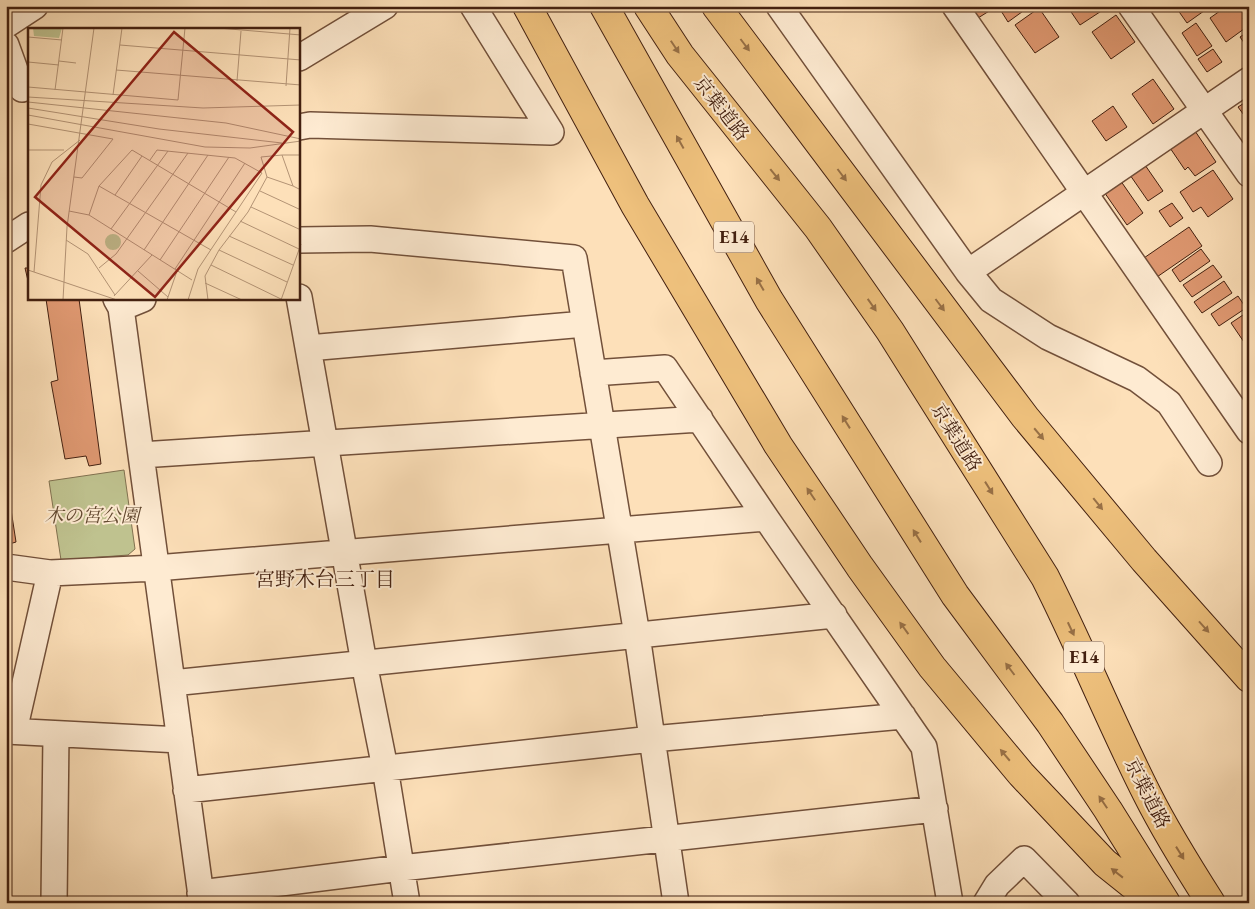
<svg xmlns="http://www.w3.org/2000/svg" width="1255" height="909" font-family="'EB Garamond','Noto Serif JP',serif">
<style>
.green{fill:#bfc28f;stroke:#817150}
.building{fill:#e09972;stroke:#432010}
.lines{fill:none;stroke-linecap:round;stroke-linejoin:round}
.minor-casing{stroke:#72503a;stroke-width:28}
.highway-casing{stroke:#432010;stroke-width:30}
.minor{stroke:#feebd2;stroke-width:25}
.highway{stroke:#eec07c;stroke-width:28}
.oneway{fill:#987046}
.labels{text-anchor:middle;stroke-width:4;stroke-linejoin:round;paint-order:stroke}
.shield{fill:#feebd2;stroke:#7b5d4a;stroke-width:1}
.shield-label{font-size:18px;font-weight:bold;fill:#432010}
.street-label{font-size:19px;fill:#432010;stroke:#feebd2}
.park-label{font-size:19px;font-style:italic;fill:#624830;stroke:#feebd2}
.neighbourhood-label{font-size:20px;fill:#432010;stroke:#feebd2}
.inset-road{fill:none;stroke:#b39375;stroke-width:1}
.view{fill:#8f2418;fill-opacity:0.15;stroke:#8f2418;stroke-width:2.5}
.inset-edge{fill:none;stroke:#432010;stroke-width:2.5}
</style>
<rect width="100%" height="100%" fill="#fde0b9"/>
<filter id="stains"><feTurbulence type="fractalNoise" baseFrequency=".004" numOctaves="4"/><feColorMatrix values="0 0 0 0 .2 0 0 0 0 .09 0 0 0 0 .02 0 0 0 .5 -.17"/></filter>
<radialGradient id="worn" r=".72"><stop offset=".6" stop-color="#630" stop-opacity="0"/><stop offset="1" stop-color="#630" stop-opacity=".3"/></radialGradient>
<path class="green" d="M 124,470 L 135,549 L 128,555 L 61,560 L 49,481 Z"/>
<path class="building" d="M 970,6 L 993,6 L 994,8 L 978,18 Z
M 998,6 L 1024,6 L 1026,9 L 1008,22 Z
M 1067,6 L 1105,6 L 1106,8 L 1080,25 Z
M 1175,6 L 1211,6 L 1187,23 Z
M 1227,6 L 1240,6 L 1247,16 L 1243,18 L 1248,26 L 1226,42 L 1210,18 Z
M 1039,8 L 1059,37 L 1035,53 L 1015,25 Z
M 1116,15 L 1135,42 L 1111,59 L 1092,32 Z
M 1196,23 L 1212,46 L 1197,56 L 1182,33 Z
M 1249,31 L 1249,50 L 1240,37 Z
M 1213,49 L 1222,62 L 1207,72 L 1198,59 Z
M 1153,79 L 1174,109 L 1153,124 L 1132,94 Z
M 1249,100 L 1249,122 L 1238,107 Z
M 1113,106 L 1127,127 L 1106,141 L 1092,121 Z
M 1193,128 L 1216,162 L 1195,176 L 1188,167 L 1185,170 L 1168,145 Z
M 1145,165 L 1163,191 L 1148,201 L 1130,175 Z
M 1213,170 L 1233,199 L 1208,217 L 1201,207 L 1193,212 L 1180,192 Z
M 1118,177 L 1143,213 L 1127,225 L 1102,189 Z
M 1172,203 L 1183,218 L 1170,227 L 1159,211 Z
M 1189,227 L 1202,246 L 1154,279 L 1141,260 Z
M 1201,249 L 1210,261 L 1180,282 L 1172,270 Z
M 1213,265 L 1222,277 L 1192,297 L 1183,285 Z
M 25,268 L 29,268 L 29,285 Z
M 1224,281 L 1232,293 L 1202,313 L 1194,302 Z
M 1238,296 L 1246,308 L 1219,326 L 1211,314 Z
M 46,299 L 79,299 L 101,464 L 89,466 L 86,456 L 65,459 L 51,382 L 58,380 Z
M 1249,311 L 1249,347 L 1248,348 L 1231,323 Z
M 6,477 L 16,542 L 6,545 Z"/>
<g class="lines">
<defs>
<path id="minor" d="M 779,6 L 968,272 L 991,300 L 1048,337 L 1137,379 L 1169,403 L 1209,463
M 955,6 L 1249,431
M 1131,6 L 1249,174
M 6,25 L 35,6
M 6,45 L 22,89
M 299,58 L 385,6
M 299,127 L 310,125 L 551,132 L 473,6
M 6,240 L 29,225
M 299,240 L 370,239 L 574,258 L 637,635 L 676,903
M 968,272 L 1249,80
M 299,297 L 364,663 L 385,768 L 407,903
M 116,299 L 121,308 L 202,903
M 121,308 L 143,299
M 308,348 L 585,324
M 593,373 L 665,368 L 766,518 L 924,747 L 950,903
M 141,455 L 700,419
M 6,567 L 50,573 L 156,568 L 766,518
M 172,683 L 834,615
M 6,731 L 180,740
M 14,731 L 50,573
M 186,790 L 652,739 L 903,716
M 200,893 L 401,868 L 935,809
M 54,903 L 56,734
M 986,903 L 997,885 L 1024,859 L 1067,903"/>
<path id="highway" d="M 527,6 L 635,205 L 778,445 L 860,567 L 932,667 L 1021,774 L 1105,863 L 1155,903
M 604,6 L 769,300 L 955,595 L 1050,723 L 1108,810 L 1166,903
M 648,6 L 680,55 L 818,228 L 890,331 L 1045,577 C 1081,648 1111,723 1147,794 C 1166,832 1188,867 1211,903
M 716,6 L 1025,417 L 1144,560 L 1249,678"/>
</defs>
<use href="#minor" class="minor-casing"/>
<use href="#highway" class="highway-casing"/>
<use href="#minor" class="minor"/>
<use href="#highway" class="highway"/>
</g>
<defs><path id="oneway-solid" d="M-6-.8H1V-3.2L6.5 0L1 3.2V.8H-6Z" transform="scale(1.25)"/></defs>
<g class="oneway">
<use href="#oneway-solid" transform="translate(745 45) rotate(53)"/>
<use href="#oneway-solid" transform="translate(675 47) rotate(56)"/>
<use href="#oneway-solid" transform="translate(680 142) rotate(-119)"/>
<use href="#oneway-solid" transform="translate(775 175) rotate(51)"/>
<use href="#oneway-solid" transform="translate(842 175) rotate(53)"/>
<use href="#oneway-solid" transform="translate(760 284) rotate(-120)"/>
<use href="#oneway-solid" transform="translate(872 305) rotate(55)"/>
<use href="#oneway-solid" transform="translate(940 305) rotate(53)"/>
<use href="#oneway-solid" transform="translate(846 422) rotate(-122)"/>
<use href="#oneway-solid" transform="translate(1039 434) rotate(50)"/>
<use href="#oneway-solid" transform="translate(989 488) rotate(58)"/>
<use href="#oneway-solid" transform="translate(811 494) rotate(-124)"/>
<use href="#oneway-solid" transform="translate(1098 504) rotate(51)"/>
<use href="#oneway-solid" transform="translate(917 536) rotate(-122)"/>
<use href="#oneway-solid" transform="translate(1204 627) rotate(48)"/>
<use href="#oneway-solid" transform="translate(904 628) rotate(-126)"/>
<use href="#oneway-solid" transform="translate(1071 629) rotate(65)"/>
<use href="#oneway-solid" transform="translate(1010 669) rotate(-127)"/>
<use href="#oneway-solid" transform="translate(1005 755) rotate(-130)"/>
<use href="#oneway-solid" transform="translate(1103 802) rotate(-124)"/>
<use href="#oneway-solid" transform="translate(1180 853) rotate(58)"/>
<use href="#oneway-solid" transform="translate(1117 873) rotate(-142)"/>
</g>
<g class="labels">
<g class="shield">
<rect x="714" y="221.5" width="40" height="31" rx="4"/>
<rect x="1064" y="641.5" width="40" height="31" rx="4"/>
</g>
<g class="shield-label">
<text x="734" y="243">E14</text>
<text x="1084" y="663">E14</text>
</g>
<g class="street-label">
<text transform="translate(722 108) rotate(52)" y="7">京葉道路</text>
<text transform="translate(957 437) rotate(58)" y="7">京葉道路</text>
<text transform="translate(1148 793) rotate(63)" y="7">京葉道路</text>
</g>
<g class="park-label">
<text x="92" y="522">木の宮公園</text>
</g>
<g class="neighbourhood-label">
<text x="325" y="586">宮野木台三丁目</text>
</g>
</g>
<g transform="translate(28 28)">
<rect width="272" height="272" fill="#fde0b9"/>
<path d="M 5,0 L 34,0 L 31,10 L 6,8 ZM77 214a8 8 0 1 1 16 0a8 8 0 1 1-16 0Z" fill="#bfc28f"/>
<path class="inset-road" d="M 190,0 L 273,7M 0,9 L 34,12M 92,17 L 273,32M 31,33 L 48,35M 0,34 L 31,37M 88,42 L 273,57M 209,53 L 213,3M 258,58 L 262,0M 0,59 L 150,72 L 157,0M 27,62 L 35,0M 85,67 L 94,0M 0,69 L 175,80 L 273,77M 0,74 L 198,95 L 273,111M 0,80 L 131,101 L 254,115M 0,87 L 177,119 L 222,120 L 273,113M 0,96 L 85,111 L 54,150 L 46,149M 0,122 L 36,122M 254,127 L 273,127M 122,132 L 129,122 L 207,130 L 234,145 L 170,241 L 160,272M 239,149 L 265,158M 71,158 L 183,222M 232,163 L 273,182M 87,167 L 114,128M 223,179 L 273,202M 41,183 L 61,187 L 164,252M 61,187 L 71,158 L 104,122 L 208,184M 212,193 L 271,221M 83,201 L 140,123M 201,208 L 265,237M 38,212 L 60,226 L 87,267M 116,222 L 180,127M 191,222 L 259,254M 132,232 L 201,129M 183,237 L 253,271M 71,240 L 88,226 L 160,125M 147,241 L 217,135M 0,242 L 89,272M 110,243 L 140,269M 6,244 L 13,157 L 24,134 L 52,112M 177,255 L 214,272M 86,268 L 124,227M 35,272 L 39,199 L 66,0M 139,272 L 149,243M 180,272 L 177,248 L 191,222 L 220,184 L 239,149 L 233,129 L 254,127 L 265,158 L 273,162M 253,272 L 273,216"/>
<path class="view" d="M 146,4 L 265,104 L 127,269 L 7,169 Z"/>
<rect width="272" height="272" class="inset-edge"/>
</g>
<rect width="1255" height="909" fill="none" stroke="#fde0b9" stroke-width="25"/>
<rect x="8" y="8" width="1240" height="894" fill="none" stroke="#432010" stroke-width="2.5"/>
<rect x="12" y="12" width="1230" height="884" fill="none" stroke="#432010"/>
<rect width="100%" height="100%" filter="url(#stains)"/>
<rect width="100%" height="100%" fill="url(#worn)"/>
</svg>
